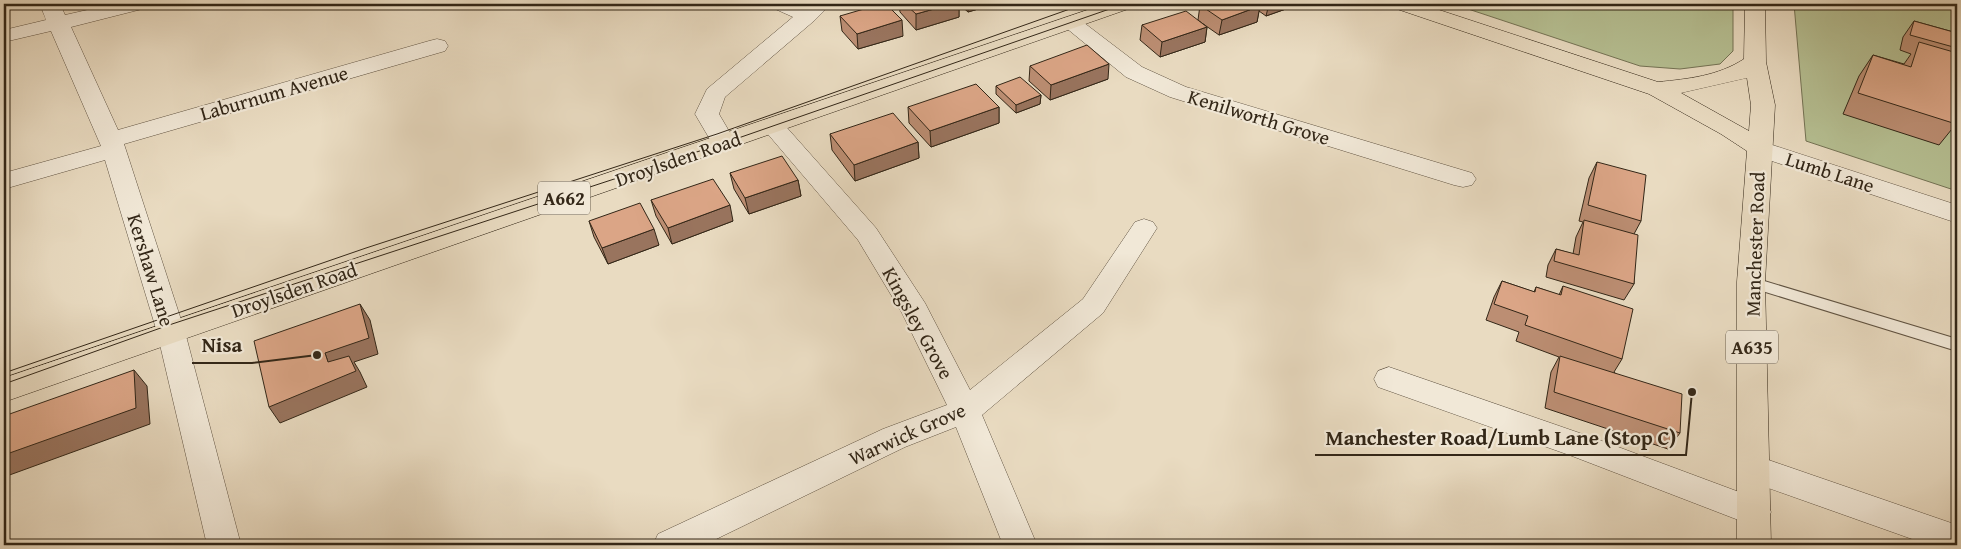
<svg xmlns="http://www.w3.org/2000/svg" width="1961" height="549" font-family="'Gentium Book Plus',serif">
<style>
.green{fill:#b6c093;stroke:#747355}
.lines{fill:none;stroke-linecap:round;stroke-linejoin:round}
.lane-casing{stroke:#605342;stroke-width:2}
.street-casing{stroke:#605342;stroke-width:1}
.primary-casing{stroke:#322617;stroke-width:1}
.highway-casing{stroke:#322617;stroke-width:1}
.lane{fill:#f1e8d7;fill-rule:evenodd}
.street{fill:#f1e8d7;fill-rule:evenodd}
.primary{fill:#e9dbc1;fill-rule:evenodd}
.highway{fill:#e9dbc1;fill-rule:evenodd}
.tram{stroke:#322617;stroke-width:1}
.wall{fill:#bc8e73;stroke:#322617}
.shaded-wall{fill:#99745e;stroke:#322617}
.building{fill:#dba586;stroke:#322617}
.labels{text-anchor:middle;stroke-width:4.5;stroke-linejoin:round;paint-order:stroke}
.shield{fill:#f1e8d7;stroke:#6b6051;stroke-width:1}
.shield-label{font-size:19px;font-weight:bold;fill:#322617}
.street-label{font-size:20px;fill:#322617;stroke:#f1e8d7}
.leader{fill:none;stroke:#322617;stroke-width:2}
.callout-dot{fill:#322617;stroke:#f1e8d7;stroke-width:2}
.callout-label{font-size:21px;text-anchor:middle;font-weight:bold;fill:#322617;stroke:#f1e8d7;stroke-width:4.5;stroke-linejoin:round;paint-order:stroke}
</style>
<rect width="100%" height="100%" fill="#e9dbc1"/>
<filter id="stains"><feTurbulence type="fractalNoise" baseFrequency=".004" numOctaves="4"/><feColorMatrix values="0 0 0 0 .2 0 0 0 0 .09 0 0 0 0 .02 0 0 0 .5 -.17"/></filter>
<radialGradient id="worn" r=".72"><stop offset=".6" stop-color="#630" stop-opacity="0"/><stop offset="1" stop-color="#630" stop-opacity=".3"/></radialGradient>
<path class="green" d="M 1453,4 L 1733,4 L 1733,51 L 1720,64 L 1680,69 L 1640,66 Z
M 1794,4 L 1957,4 L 1957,191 L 1806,141 Z"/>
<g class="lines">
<defs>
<path id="lane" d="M 1751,277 L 1957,339 L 1957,351 L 1746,286 L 1743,282 L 1746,278 Z"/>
<path id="street" d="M 40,4 L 60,4 L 65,15 L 114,4 L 149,4 L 146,8 L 71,27 L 118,130 L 429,41 L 437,39 L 445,41 L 448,46 L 445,51 L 124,144 L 185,332 L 241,545 L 207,545 L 157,332 L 105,160 L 4,189 L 4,173 L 101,146 L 51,31 L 4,42 L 4,30 L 46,20 Z
M 770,4 L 797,4 L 805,7 L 809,4 L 831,4 L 815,20 L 725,97 L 719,114 L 736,143 L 733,148 L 724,151 L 715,148 L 695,114 L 707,89 L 793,17 L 773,8 Z
M 1072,17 L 1079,19 L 1142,67 L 1186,87 L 1472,173 L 1476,179 L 1472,185 L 1463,187 L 1454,185 L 1170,97 L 1126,77 L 1065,27 L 1061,23 L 1065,19 Z
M 773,119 L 781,121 L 876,228 L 925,303 L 970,390 L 1083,299 L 1135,222 L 1144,219 L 1153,222 L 1157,228 L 1103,313 L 982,415 L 1037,545 L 1003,545 L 956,427 L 905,447 L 704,545 L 653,545 L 658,534 L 883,429 L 947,405 L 902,313 L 858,240 L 761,126 L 765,121 Z
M 1760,141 L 1957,205 L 1957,223 L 1751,154 L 1748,149 L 1751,144 Z
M 1389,367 L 1594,438 L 1766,502 L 1771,512 L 1766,522 L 1754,526 L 1572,456 L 1378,387 L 1374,379 L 1378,371 Z
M 1754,455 L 1957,525 L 1957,545 L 1929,545 L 1743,479 L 1738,469 L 1743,459 Z"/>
<path id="primary" d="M 1105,4 L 1134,4 L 1131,8 L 4,402 L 4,378 Z"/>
<path id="highway" d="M 1391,4 L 1421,4 L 1658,82 C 1688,79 1718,76 1744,59 L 1745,4 L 1765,4 L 1766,62 L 1775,105 L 1765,282 L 1771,545 L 1737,545 L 1737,282 L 1747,151 L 1721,134 L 1649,94 L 1394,8 ZM 1747,78 L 1751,105 L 1749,131 L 1681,93 Z"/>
</defs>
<use href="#lane" class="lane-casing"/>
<use href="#street" class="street-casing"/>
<use href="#primary" class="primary-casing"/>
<use href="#highway" class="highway-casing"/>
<use href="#lane" class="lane"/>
<use href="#street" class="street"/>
<use href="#primary" class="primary"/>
<use href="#highway" class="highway"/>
<path class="tram" d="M 4,373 L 366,248 L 717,134 L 1084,4
M 4,384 L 169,325 L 724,143 L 1124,4"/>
</g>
<path class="wall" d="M 899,4 L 959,4 L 959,17 L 916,30 L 900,12 Z
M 959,4 L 995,4 L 968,12 Z
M 1203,4 L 1300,4 L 1266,16 L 1259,11 L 1257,22 L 1219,35 L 1199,21 L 1207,27 L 1205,42 L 1160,57 L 1140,40 L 1142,25 L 1198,20 L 1200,5 Z
M 840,16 L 903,36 L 858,49 L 842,31 Z
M 1914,21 L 1957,33 L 1957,121 L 1956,124 L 1939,145 L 1843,114 L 1859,76 L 1873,55 L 1904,64 L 1911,54 L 1900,50 L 1903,37 Z
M 1030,66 L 1108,79 L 1050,100 L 1029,81 Z
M 996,86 L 1041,95 L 1040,104 L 1016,113 L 996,94 Z
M 908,107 L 999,107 L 999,123 L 931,147 L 909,123 Z
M 830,134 L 918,142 L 919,158 L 855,181 L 832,150 Z
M 1597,162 L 1641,221 L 1634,234 L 1634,284 L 1624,300 L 1546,277 L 1548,265 L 1556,249 L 1573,254 L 1576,237 L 1583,222 L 1579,221 L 1589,178 Z
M 730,173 L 798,180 L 801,196 L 749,214 L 734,189 Z
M 651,200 L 733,221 L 672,244 L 656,216 Z
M 589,221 L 659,245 L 608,264 L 594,237 Z
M 1502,281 L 1534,292 L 1536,287 L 1559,295 L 1563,286 L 1622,359 L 1614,372 L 1680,433 L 1668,449 L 1545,408 L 1551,372 L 1559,357 L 1516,341 L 1519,332 L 1486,320 L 1494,297 Z"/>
<path class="shaded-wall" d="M 952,4 L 959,4 L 959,17 L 916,30 L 916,14 Z
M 968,4 L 995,4 L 968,12 Z
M 1279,4 L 1300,4 L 1266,16 L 1268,8 Z
M 1260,6 L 1257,22 L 1219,35 L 1222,20 Z
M 902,20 L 903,36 L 858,49 L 857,34 Z
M 1207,27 L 1205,42 L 1160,57 L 1162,42 Z
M 1109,64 L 1108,79 L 1050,100 L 1051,85 Z
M 1041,95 L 1040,104 L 1016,113 L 1016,105 Z
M 999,107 L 999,123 L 931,147 L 930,131 Z
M 918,142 L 919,158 L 855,181 L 854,165 Z
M 798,180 L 801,196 L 749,214 L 745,198 Z
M 730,205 L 733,221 L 672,244 L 668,228 Z
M 654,229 L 659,245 L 608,264 L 602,248 Z
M 360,304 L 370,320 L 378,354 L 354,362 L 360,372 L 367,387 L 280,423 L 269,407 L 328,362 L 325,353 Z
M 134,370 L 147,386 L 150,424 L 4,477 L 4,455 Z"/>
<path class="building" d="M 881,4 L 886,4 L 902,20 L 857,34 L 840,16 Z
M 905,4 L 952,4 L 916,14 Z
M 1203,4 L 1256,4 L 1260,6 L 1222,20 L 1200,5 Z
M 1263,4 L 1279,4 L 1268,8 Z
M 1186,11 L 1207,27 L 1162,42 L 1142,25 Z
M 1914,21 L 1957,33 L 1957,48 L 1910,35 Z
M 1919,42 L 1957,53 L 1957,121 L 1956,124 L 1858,93 L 1873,55 L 1911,67 Z
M 1087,45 L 1109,64 L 1051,85 L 1030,66 Z
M 1020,77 L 1041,95 L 1016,105 L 996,86 Z
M 976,84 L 999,107 L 930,131 L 908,107 Z
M 893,113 L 918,142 L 854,165 L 830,134 Z
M 782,156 L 798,180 L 745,198 L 730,173 Z
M 1597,162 L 1646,175 L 1641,221 L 1588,205 Z
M 713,179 L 730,205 L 668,228 L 651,200 Z
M 640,203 L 654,229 L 602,248 L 589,221 Z
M 1584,220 L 1638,235 L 1634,284 L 1554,261 L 1556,249 L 1579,255 Z
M 1502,281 L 1535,292 L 1536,287 L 1561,295 L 1563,286 L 1633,309 L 1622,359 L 1525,325 L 1528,316 L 1494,304 Z
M 360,304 L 369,338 L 325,353 L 328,362 L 349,356 L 356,371 L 269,407 L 254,341 Z
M 1560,356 L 1682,394 L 1680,433 L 1554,392 Z
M 134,370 L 136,408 L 4,455 L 4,416 Z"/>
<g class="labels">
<g class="shield">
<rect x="538" y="181.5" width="52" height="33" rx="4"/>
<rect x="1726" y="330.5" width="52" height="33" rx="4"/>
</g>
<g class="shield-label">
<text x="564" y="205">A662</text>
<text x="1752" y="354">A635</text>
</g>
<g class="street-label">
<text transform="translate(274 93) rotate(-16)" y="7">Laburnum Avenue</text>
<text transform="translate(1259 117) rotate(17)" y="7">Kenilworth Grove</text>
<text transform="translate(678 159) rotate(-19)" y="7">Droylsden Road</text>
<text transform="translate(1830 172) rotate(18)" y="7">Lumb Lane</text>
<text transform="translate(1755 244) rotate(-88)" y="7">Manchester Road</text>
<text transform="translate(151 270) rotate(73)" y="7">Kershaw Lane</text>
<text transform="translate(294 290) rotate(-19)" y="7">Droylsden Road</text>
<text transform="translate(918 323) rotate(61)" y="7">Kingsley Grove</text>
<text transform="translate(907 434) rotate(-24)" y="7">Warwick Grove</text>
</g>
</g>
<path class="leader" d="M317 355L252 363H192M1692 392L1686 455H1315"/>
<g class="callout-dot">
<circle cx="317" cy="355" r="5"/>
<circle cx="1692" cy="392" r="5"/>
</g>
<g class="callout-label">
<text x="222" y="352">Nisa</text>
<text x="1501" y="445">Manchester Road/Lumb Lane (Stop C)</text>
</g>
<rect width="1961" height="549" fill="none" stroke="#e9dbc1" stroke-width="20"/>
<rect x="5" y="5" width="1951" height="539" fill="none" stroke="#322617" stroke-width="2.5"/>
<rect x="10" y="10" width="1941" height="529" fill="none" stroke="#322617"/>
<rect width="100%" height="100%" filter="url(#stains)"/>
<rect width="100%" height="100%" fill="url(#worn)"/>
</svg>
